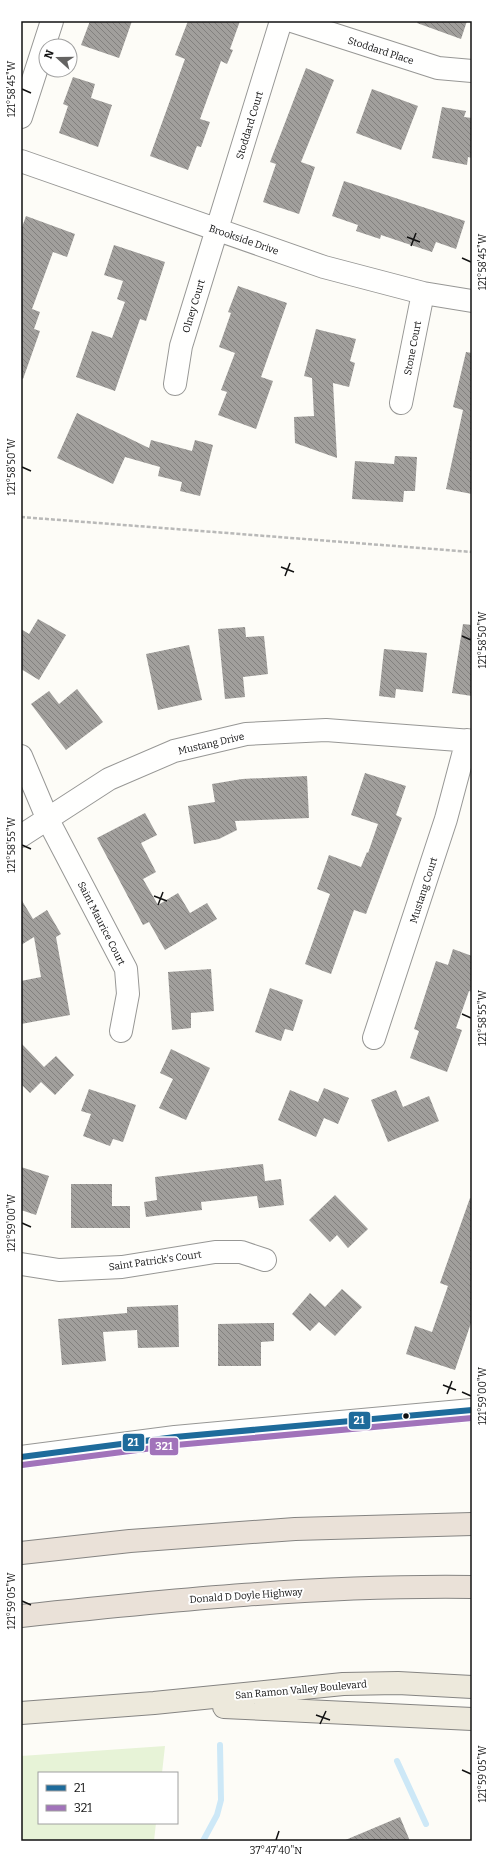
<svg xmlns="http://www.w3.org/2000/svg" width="493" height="1862" font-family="Bitter,serif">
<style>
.grass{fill:#e7f3d7}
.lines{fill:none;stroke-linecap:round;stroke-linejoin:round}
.stream{stroke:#cde8f7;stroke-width:6}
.building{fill:url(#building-back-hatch)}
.minor-casing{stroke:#979795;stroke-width:24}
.major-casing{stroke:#858482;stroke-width:24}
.highway-casing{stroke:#858482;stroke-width:24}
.path{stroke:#b9b9b8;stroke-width:2.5;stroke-dasharray:4 2;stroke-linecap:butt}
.minor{stroke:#fffffe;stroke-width:22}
.major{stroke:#ede9dc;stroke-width:22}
.highway{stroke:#eae1d8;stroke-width:22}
.bus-1-casing{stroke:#fff;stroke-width:9}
.bus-2-casing{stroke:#fff;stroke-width:9}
.bus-1{stroke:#1e6b9b;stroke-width:6}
.bus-2{stroke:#a173ba;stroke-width:6}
.ticks{fill:none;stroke:#111;stroke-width:1.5}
.bus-dot{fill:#111;stroke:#fff;stroke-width:1.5}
.labels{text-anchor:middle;stroke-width:4;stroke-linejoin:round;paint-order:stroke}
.street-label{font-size:10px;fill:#111;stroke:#fff}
.line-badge{stroke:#fff;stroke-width:1.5}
.badge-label{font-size:11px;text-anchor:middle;font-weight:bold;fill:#fff}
.neatline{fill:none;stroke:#111;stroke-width:1.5}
.ticks-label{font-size:10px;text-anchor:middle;fill:#111}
</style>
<defs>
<pattern id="building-back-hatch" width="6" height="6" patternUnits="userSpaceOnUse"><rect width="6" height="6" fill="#a19f9c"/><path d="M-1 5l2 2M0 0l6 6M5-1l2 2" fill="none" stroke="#82807e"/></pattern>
</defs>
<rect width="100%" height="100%" fill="#fdfcf7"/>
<path class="grass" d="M 165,1746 L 162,1773 L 39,1773 L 39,1823 L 156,1823 L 154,1841 L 21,1841 L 21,1756 Z"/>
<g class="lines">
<path class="stream" d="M 397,1761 L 426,1824
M 203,1841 L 217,1815 L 221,1800 L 220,1745"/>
</g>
<path class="building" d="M 90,21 L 132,21 L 119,58 L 81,45 Z
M 188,21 L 240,21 L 230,49 L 233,50 L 227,64 L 221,61 L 200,119 L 210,122 L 201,147 L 197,146 L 188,170 L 150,156 L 185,59 L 175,55 Z
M 418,21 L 467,21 L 461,39 L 417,23 Z
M 306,68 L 334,80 L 301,162 L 315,167 L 299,214 L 263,202 L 276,164 L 270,162 Z
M 73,77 L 95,84 L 91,98 L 112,105 L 98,147 L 59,133 L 68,106 L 63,104 Z
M 372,89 L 418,106 L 401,150 L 356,133 Z
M 442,107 L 466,111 L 464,117 L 472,118 L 472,158 L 468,157 L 467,165 L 432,158 Z
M 344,181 L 465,221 L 456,249 L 436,242 L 432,252 L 381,235 L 380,239 L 356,231 L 358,225 L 332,216 Z
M 26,216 L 75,234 L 67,257 L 53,252 L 32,309 L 40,312 L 34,329 L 40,331 L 23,379 L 21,378 L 21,230 Z
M 114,245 L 165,262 L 146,321 L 140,319 L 115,391 L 76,377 L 92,331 L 112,338 L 125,302 L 117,299 L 123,281 L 104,275 Z
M 238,286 L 287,303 L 261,377 L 273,381 L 256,429 L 218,415 L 227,392 L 221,390 L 235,353 L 219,347 L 231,313 L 228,312 Z
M 316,329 L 356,339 L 350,361 L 355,363 L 349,387 L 333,383 L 337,458 L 295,443 L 294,417 L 314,416 L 312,378 L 304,376 Z
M 466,352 L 472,353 L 472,494 L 446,489 L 463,410 L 453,407 Z
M 77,413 L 149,448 L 151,440 L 192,451 L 195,440 L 213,445 L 200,496 L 180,491 L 182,482 L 158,476 L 160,467 L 125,457 L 113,484 L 57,458 Z
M 395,456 L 417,457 L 415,491 L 404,491 L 403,502 L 352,499 L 355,461 L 394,464 Z
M 38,619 L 66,635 L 39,680 L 21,669 L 21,629 L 29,634 Z
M 463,624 L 472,625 L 472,696 L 452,693 Z
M 245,627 L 246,637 L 264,636 L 268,674 L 243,677 L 245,697 L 225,699 L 218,629 Z
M 189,645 L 202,700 L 158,710 L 146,654 Z
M 384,649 L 427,653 L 423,692 L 396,689 L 395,698 L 379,696 Z
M 77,689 L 103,722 L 66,750 L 31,704 L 49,691 L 59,704 Z
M 365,773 L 406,786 L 396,815 L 402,818 L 366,914 L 354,910 L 331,974 L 305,964 L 330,894 L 317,889 L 329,855 L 361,867 L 367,852 L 368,853 L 378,824 L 351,815 Z
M 307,776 L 309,818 L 235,821 L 237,830 L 219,839 L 194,844 L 188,806 L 215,802 L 212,784 L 242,779 Z
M 145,813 L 157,835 L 141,843 L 156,872 L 143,879 L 158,905 L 178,893 L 190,913 L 207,903 L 217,919 L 165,950 L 149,922 L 143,925 L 97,838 Z
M 21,899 L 33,919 L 47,910 L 61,934 L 56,937 L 70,1015 L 21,1024 L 21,981 L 41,977 L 34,937 L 21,945 Z
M 453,949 L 472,956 L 472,992 L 469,991 L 456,1028 L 462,1030 L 447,1072 L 410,1058 L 419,1031 L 414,1029 L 436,961 L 448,965 Z
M 211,969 L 214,1011 L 191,1013 L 191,1028 L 172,1030 L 168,972 Z
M 270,988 L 303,1000 L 293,1031 L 285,1029 L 281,1041 L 255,1032 Z
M 21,1043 L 44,1067 L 56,1056 L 74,1075 L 55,1095 L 41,1082 L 30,1093 L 21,1084 Z
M 171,1049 L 210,1068 L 186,1120 L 159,1108 L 173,1079 L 160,1073 Z
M 324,1088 L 349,1098 L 338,1124 L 324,1118 L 316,1137 L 278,1120 L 290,1090 L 318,1102 Z
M 89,1089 L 136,1105 L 123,1142 L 113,1139 L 110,1146 L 83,1136 L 91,1114 L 81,1111 Z
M 396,1090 L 403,1107 L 429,1096 L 439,1121 L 388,1142 L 371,1100 Z
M 263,1164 L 265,1181 L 281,1179 L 284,1205 L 259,1208 L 257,1196 L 201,1202 L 202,1210 L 146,1217 L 144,1202 L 157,1200 L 155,1177 Z
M 21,1167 L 49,1176 L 36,1215 L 21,1210 Z
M 71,1184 L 112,1184 L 112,1206 L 130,1206 L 130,1228 L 71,1228 Z
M 335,1195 L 368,1229 L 348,1248 L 337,1235 L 330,1242 L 309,1220 Z
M 470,1198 L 472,1199 L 472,1320 L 455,1370 L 406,1354 L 415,1326 L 432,1332 L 448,1286 L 440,1283 Z
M 342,1289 L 362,1307 L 335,1336 L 319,1322 L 310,1331 L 292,1314 L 310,1293 L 325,1307 Z
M 178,1305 L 179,1347 L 138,1348 L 137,1330 L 103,1332 L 106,1361 L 62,1365 L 58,1319 L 127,1313 L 127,1307 Z
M 274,1323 L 274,1341 L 261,1342 L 261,1366 L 218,1366 L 218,1324 Z
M 400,1817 L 410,1841 L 343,1841 Z"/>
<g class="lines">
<defs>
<path id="minor" d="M 292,21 L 438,68 L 472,71
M 21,117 L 52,21
M 21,161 L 324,267 L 423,293 L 472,301
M 175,384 L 181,346 L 281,21
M 401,403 L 423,293
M 21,756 L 48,820 L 126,969 L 128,994 L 121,1031
M 21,836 L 109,779 L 174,751 L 246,734 L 326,730 L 472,741
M 374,1038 L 446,819 L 467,740
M 21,1264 L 59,1270 L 122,1267 L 215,1252 L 241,1252 L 265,1260
M 21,1457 L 175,1437 L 472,1410"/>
<path id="major" d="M 224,1707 L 472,1719
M 21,1713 L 154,1703 L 343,1684 L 398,1683 L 472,1687"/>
<path id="highway" d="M 21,1553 L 130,1541 L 295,1529 L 472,1524
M 21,1616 C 171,1600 321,1585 472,1587"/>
</defs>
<use href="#minor" class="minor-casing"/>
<use href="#major" class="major-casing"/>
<use href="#highway" class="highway-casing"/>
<path class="path" d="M 21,517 L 472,552"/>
<use href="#minor" class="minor"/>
<use href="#major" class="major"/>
<use href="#highway" class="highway"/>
<defs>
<path id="bus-1" d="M 21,1457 L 175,1437 L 472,1410"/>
<path id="bus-2" d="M 22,1465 L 176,1445 L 472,1418"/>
</defs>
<use href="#bus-1" class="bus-1-casing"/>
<use href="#bus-2" class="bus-2-casing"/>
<use href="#bus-1" class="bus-1"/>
<use href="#bus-2" class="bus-2"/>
</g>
<path class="ticks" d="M 22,89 L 31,93M 407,237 L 420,242M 411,246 L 416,233M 462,258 L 471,262M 22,467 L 31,471M 281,567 L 294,572M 285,576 L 290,563M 462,636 L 471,640M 22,845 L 31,849M 154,896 L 167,901M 158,905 L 163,892M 462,1014 L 471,1018M 22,1223 L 31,1227M 443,1385 L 456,1390M 462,1392 L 471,1396M 447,1394 L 452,1381M 22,1601 L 31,1605M 316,1715 L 330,1720M 320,1724 L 326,1711M 462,1770 L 471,1774M 276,1840 L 279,1831"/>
<circle class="bus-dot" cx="406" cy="1416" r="3.5"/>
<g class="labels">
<g class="street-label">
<text transform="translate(381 50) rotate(18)" y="4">Stoddard Place</text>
<text transform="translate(249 125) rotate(-73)" y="4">Stoddard Court</text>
<text transform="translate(244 239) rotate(19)" y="4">Brookside Drive</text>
<text transform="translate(193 306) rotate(-73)" y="4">Olney Court</text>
<text transform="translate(412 348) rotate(-79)" y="4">Stone Court</text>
<text transform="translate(211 743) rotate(-13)" y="4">Mustang Drive</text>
<text transform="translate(423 890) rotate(-72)" y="4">Mustang Court</text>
<text transform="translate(102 923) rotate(63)" y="4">Saint Maurice Court</text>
<text transform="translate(155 1260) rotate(-8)" y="4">Saint Patrick's Court</text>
<text transform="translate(246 1595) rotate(-4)" y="4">Donald D Doyle Highway</text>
<text transform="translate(301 1689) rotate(-5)" y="4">San Ramon Valley Boulevard</text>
</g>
</g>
<g class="line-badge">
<rect x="348" y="1411" width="23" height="19" rx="4" fill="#1e6b9b"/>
<rect x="122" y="1433" width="23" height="19" rx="4" fill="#1e6b9b"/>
<rect x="149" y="1437" width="30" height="19" rx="4" fill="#a173ba"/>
</g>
<g class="badge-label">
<text x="359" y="1424">21</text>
<text x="133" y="1446">21</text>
<text x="164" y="1450">321</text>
</g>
<rect width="493" height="1862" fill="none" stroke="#ffffff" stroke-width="44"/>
<rect x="38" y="1772" width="140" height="52" fill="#ffffff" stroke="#a0a0a0"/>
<rect x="46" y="1785" width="20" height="6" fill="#1e6b9b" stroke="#a0a0a0"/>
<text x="74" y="1792" font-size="12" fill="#111111">21</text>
<rect x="46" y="1805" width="20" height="6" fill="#a173ba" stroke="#a0a0a0"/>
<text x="74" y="1812" font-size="12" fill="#111111">321</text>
<g transform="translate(58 58) rotate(291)"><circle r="19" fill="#ffffff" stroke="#a0a0a0"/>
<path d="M0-3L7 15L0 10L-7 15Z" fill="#646362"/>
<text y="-6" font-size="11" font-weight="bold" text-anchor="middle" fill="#111111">N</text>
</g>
<rect x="22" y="22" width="449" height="1818" class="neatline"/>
<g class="ticks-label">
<text transform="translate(11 89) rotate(-90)" y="4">121°58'45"W</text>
<text transform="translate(482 262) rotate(-90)" y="4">121°58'45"W</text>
<text transform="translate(11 467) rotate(-90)" y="4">121°58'50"W</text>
<text transform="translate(482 640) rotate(-90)" y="4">121°58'50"W</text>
<text transform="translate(11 845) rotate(-90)" y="4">121°58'55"W</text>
<text transform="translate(482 1018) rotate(-90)" y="4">121°58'55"W</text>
<text transform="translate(11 1223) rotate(-90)" y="4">121°59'00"W</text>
<text transform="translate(482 1396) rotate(-90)" y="4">121°59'00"W</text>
<text transform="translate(11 1601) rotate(-90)" y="4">121°59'05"W</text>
<text transform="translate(482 1774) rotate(-90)" y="4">121°59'05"W</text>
<text x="276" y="1854">37°47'40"N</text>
</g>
</svg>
